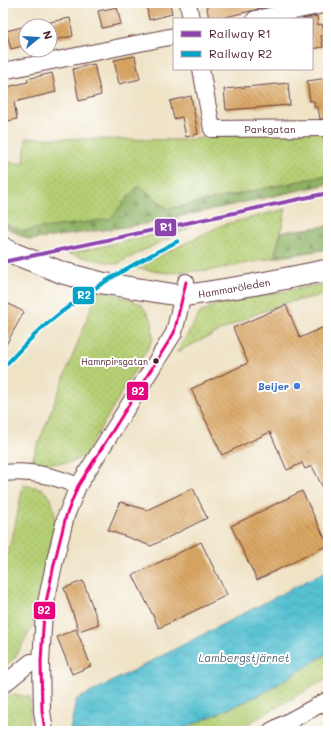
<svg xmlns="http://www.w3.org/2000/svg" width="331" height="734" font-family="Mali,sans-serif">
<style>
.grass{fill:url(#grass-dots);stroke:#807750}
.forest{fill:url(#forest-firs);stroke:#6d6848}
.water{fill:url(#water-waves);stroke:#50707e}
.building{fill:url(#building-back-hatch)}
.lines{fill:none;stroke-linecap:round;stroke-linejoin:round}
.minor-casing{stroke:#633c42;stroke-width:18}
.major-casing{stroke:#633c42;stroke-width:23}
.minor{stroke:#fff;stroke-width:16}
.major{stroke:#fff;stroke-width:21}
.bus-1-casing{stroke:#fff;stroke-width:6}
.bus-1{stroke:#e5007d;stroke-width:3}
.rail-1-casing{stroke:#fff;stroke-width:7}
.rail-2-casing{stroke:#fff;stroke-width:7}
.rail-1{stroke:#8e44ad;stroke-width:4}
.rail-2{stroke:#04a2c6;stroke-width:4}
.bus-dot{fill:#4a1f2b;stroke:#fff;stroke-width:1.5}
.shop-dot{fill:#3f7fe0;stroke:#fff;stroke-width:1.5}
.labels{text-anchor:middle;stroke-width:4;stroke-linejoin:round;paint-order:stroke}
.bus-label{font-size:9px;fill:#4a1f2b;stroke:#fff;text-anchor:end}
.street-label{font-size:10px;fill:#4a1f2b;stroke:#fff}
.shop-label{font-size:10px;font-weight:bold;fill:#366cbe;stroke:#fff;text-anchor:end}
.water-label{font-size:11px;font-style:italic;fill:#4f606d;stroke:#fff}
.line-badge{stroke:#fff;stroke-width:1.5}
.badge-label{font-size:11px;text-anchor:middle;font-weight:bold;fill:#fff}
</style>
<defs>
<pattern id="grass-dots" width="8" height="8" patternUnits="userSpaceOnUse"><rect width="8" height="8" fill="#b5cf75"/><path d="M2 2h.1M6 6h.1" fill="none" stroke="#9db165" stroke-width="1.8" stroke-linecap="round"/></pattern>
<pattern id="forest-firs" width="22" height="20" patternUnits="userSpaceOnUse"><rect width="22" height="20" fill="#90b266"/><path d="M5 1l3.5 6h-7zM16 11l3.5 6h-7z" fill="#789054"/></pattern>
<pattern id="water-waves" width="16" height="10" patternUnits="userSpaceOnUse"><rect width="16" height="10" fill="#56c1d1"/><path d="M0 5q4-4 8 0t8 0" fill="none" stroke="#4ca5b4"/></pattern>
<pattern id="building-back-hatch" width="6" height="6" patternUnits="userSpaceOnUse"><rect width="6" height="6" fill="#daa765"/><path d="M-1 5l2 2M0 0l6 6M5-1l2 2" fill="none" stroke="#b38753"/></pattern>
</defs>
<rect width="100%" height="100%" fill="#fff"/>
<filter id="ink" filterUnits="userSpaceOnUse"><feTurbulence type="fractalNoise" baseFrequency=".025" numOctaves="2"/><feDisplacementMap in="SourceGraphic" scale="8" xChannelSelector="R" yChannelSelector="G"/><feConvolveMatrix kernelMatrix="1 2 1 2 8 2 1 2 1" color-interpolation-filters="sRGB"/></filter>
<filter id="wash" filterUnits="userSpaceOnUse"><feTurbulence type="fractalNoise" baseFrequency=".012" numOctaves="4" result="noise"/><feDisplacementMap in="SourceGraphic" scale="16" xChannelSelector="R" yChannelSelector="G"/><feGaussianBlur stdDeviation="0.9" result="paint"/><feColorMatrix in="noise" values="0 0 0 0 0 0 0 0 0 0 0 0 0 0 0 0 0 1.4 0 .05"/><feComposite in="paint" operator="in"/></filter>
<g filter="url(#wash)">
<rect width="100%" height="100%" fill="#efe3c6"/>
<path class="grass" d="M 328,126 L 328,175 L 168,209 L 139,185 L 110,219 L 22,231 L 3,223 L 3,163 L 24,163 L 26,138 L 182,140 Z
M 286,209 L 274,258 L 212,270 L 167,273 L 135,268 L 222,225 Z
M 192,226 L 117,264 L 68,254 Z
M 328,283 L 328,294 L 285,303 L 249,317 L 177,352 L 200,313 L 217,304 Z
M 99,288 L 141,304 L 152,320 L 153,339 L 85,455 L 72,462 L 30,465 Z
M 23,485 L 41,488 L 51,498 L 56,520 L 33,626 L 15,657 L 3,669 L 3,569 L 14,531 Z
M 328,653 L 328,678 L 235,731 L 178,731 L 264,693 Z
M 12,694 L 31,697 L 29,731 L 3,731 L 3,699 Z"/>
<path class="forest" d="M 328,175 L 328,184 L 146,224 L 30,240 L 3,226 L 3,223 L 22,231 L 110,219 L 139,185 L 168,209 Z
M 328,226 L 328,249 L 274,258 L 281,232 Z"/>
<path class="water" d="M 328,570 L 328,653 L 264,693 L 178,731 L 68,731 L 70,730 L 76,700 Z"/>
<g id="blocks">
<path class="building" d="M 146,3 L 170,3 L 172,14 L 149,20 Z
M 206,3 L 271,3 L 271,6 L 218,19 L 209,19 Z
M 117,7 L 121,24 L 102,28 L 98,11 Z
M 317,16 L 318,25 L 322,24 L 325,35 L 321,36 L 323,47 L 312,49 L 312,19 L 302,19 Z
M 70,18 L 73,36 L 54,40 L 50,22 Z
M 26,26 L 26,45 L 11,49 L 6,31 Z
M 135,56 L 140,79 L 119,84 L 114,60 Z
M 94,64 L 101,95 L 79,101 L 73,69 Z
M 52,73 L 56,92 L 14,102 L 17,119 L 3,122 L 3,88 L 28,82 L 27,79 Z
M 328,78 L 328,119 L 320,119 L 318,107 L 314,107 L 314,101 L 310,101 L 307,81 Z
M 288,83 L 290,105 L 226,110 L 224,89 Z
M 191,96 L 198,134 L 186,137 L 182,117 L 174,119 L 170,101 Z
M 3,301 L 24,312 L 3,350 Z
M 286,305 L 300,338 L 328,325 L 328,498 L 312,466 L 305,469 L 302,463 L 287,470 L 270,432 L 222,455 L 191,389 L 248,363 L 233,328 Z
M 193,488 L 207,518 L 151,546 L 108,530 L 120,502 L 147,510 Z
M 302,491 L 328,545 L 257,580 L 231,526 Z
M 201,542 L 227,595 L 159,628 L 133,575 Z
M 83,581 L 99,624 L 79,631 L 64,588 Z
M 76,629 L 91,666 L 72,674 L 57,637 Z"/>
</g>
</g>
<g filter="url(#ink)">
<use href="#blocks" fill-opacity="0" stroke="#633c42" stroke-width="1"/>
<g class="lines">
<defs>
<path id="minor" d="M 188,3 L 191,19
M 255,19 L 328,4
M 201,69 L 212,129 L 328,128
M 3,71 L 174,36
M 3,473 C 28,470 55,476 78,486
M 3,685 L 31,662 L 41,662
M 45,731 L 42,711 L 41,662 L 44,612 L 55,560 L 66,516 L 78,486 L 174,333 L 186,282
M 271,731 L 328,700"/>
<path id="major" d="M 3,248 L 15,254 L 63,273 L 102,283 L 183,296 L 252,285 L 328,270"/>
</defs>
<use href="#minor" class="minor-casing"/>
<use href="#major" class="major-casing"/>
<use href="#minor" class="minor"/>
<use href="#major" class="major"/>
<defs>
<path id="bus-1" d="M 45,731 L 42,711 L 41,662 L 44,612 L 55,560 L 66,516 L 78,486 L 174,333 L 186,282"/>
</defs>
<use href="#bus-1" class="bus-1-casing"/>
<use href="#bus-1" class="bus-1"/>
<defs>
<path id="rail-1" d="M 3,262 L 328,193"/>
<path id="rail-2" d="M 3,368 C 17,353 32,336 48,323 C 87,290 132,264 178,241"/>
</defs>
<use href="#rail-1" class="rail-1-casing"/>
<use href="#rail-2" class="rail-2-casing"/>
<use href="#rail-1" class="rail-1"/>
<use href="#rail-2" class="rail-2"/>
</g>
</g>
<circle class="bus-dot" cx="156" cy="361" r="3.5"/>
<circle class="shop-dot" cx="297" cy="386" r="4"/>
<g class="labels">
<g class="bus-label">
<text x="148" y="365">Hamnpirsgatan</text>
</g>
<g class="street-label">
<text x="270" y="133">Parkgatan</text>
<text transform="translate(234 288) rotate(-10)" y="4">Hammaröleden</text>
</g>
<g class="shop-label">
<text x="289" y="390">Beijer</text>
</g>
<g class="water-label">
<text x="244" y="662">Lambergstjärnet</text>
</g>
</g>
<g class="line-badge">
<rect x="154" y="218" width="23" height="19" rx="4" fill="#8e44ad"/>
<rect x="72" y="286" width="23" height="19" rx="4" fill="#04a2c6"/>
<rect x="126" y="381" width="23" height="20" rx="4" fill="#e5007d"/>
<rect x="33" y="601" width="23" height="19" rx="4" fill="#e5007d"/>
</g>
<g class="badge-label">
<text x="166" y="231">R1</text>
<text x="84" y="299">R2</text>
<text x="138" y="395">92</text>
<text x="44" y="614">92</text>
</g>
<rect width="331" height="734" fill="none" stroke="#fff" stroke-width="16"/>
<rect x="173" y="18" width="140" height="52" fill="#ffffff" stroke="#b7a5aa"/>
<rect x="181" y="31" width="20" height="6" fill="#8e44ad" stroke="#b7a5aa"/>
<text x="209" y="38" font-size="12" fill="#4a1f2b">Railway R1</text>
<rect x="181" y="51" width="20" height="6" fill="#04a2c6" stroke="#b7a5aa"/>
<text x="209" y="58" font-size="12" fill="#4a1f2b">Railway R2</text>
<g transform="translate(38 38) rotate(72)"><circle r="19" fill="#ffffff" stroke="#b7a5aa"/>
<path d="M0-3L7 15L0 10L-7 15Z" fill="#1f6fb2"/>
<text y="-6" font-size="11" font-weight="bold" text-anchor="middle" fill="#4a1f2b">N</text>
</g>
</svg>
